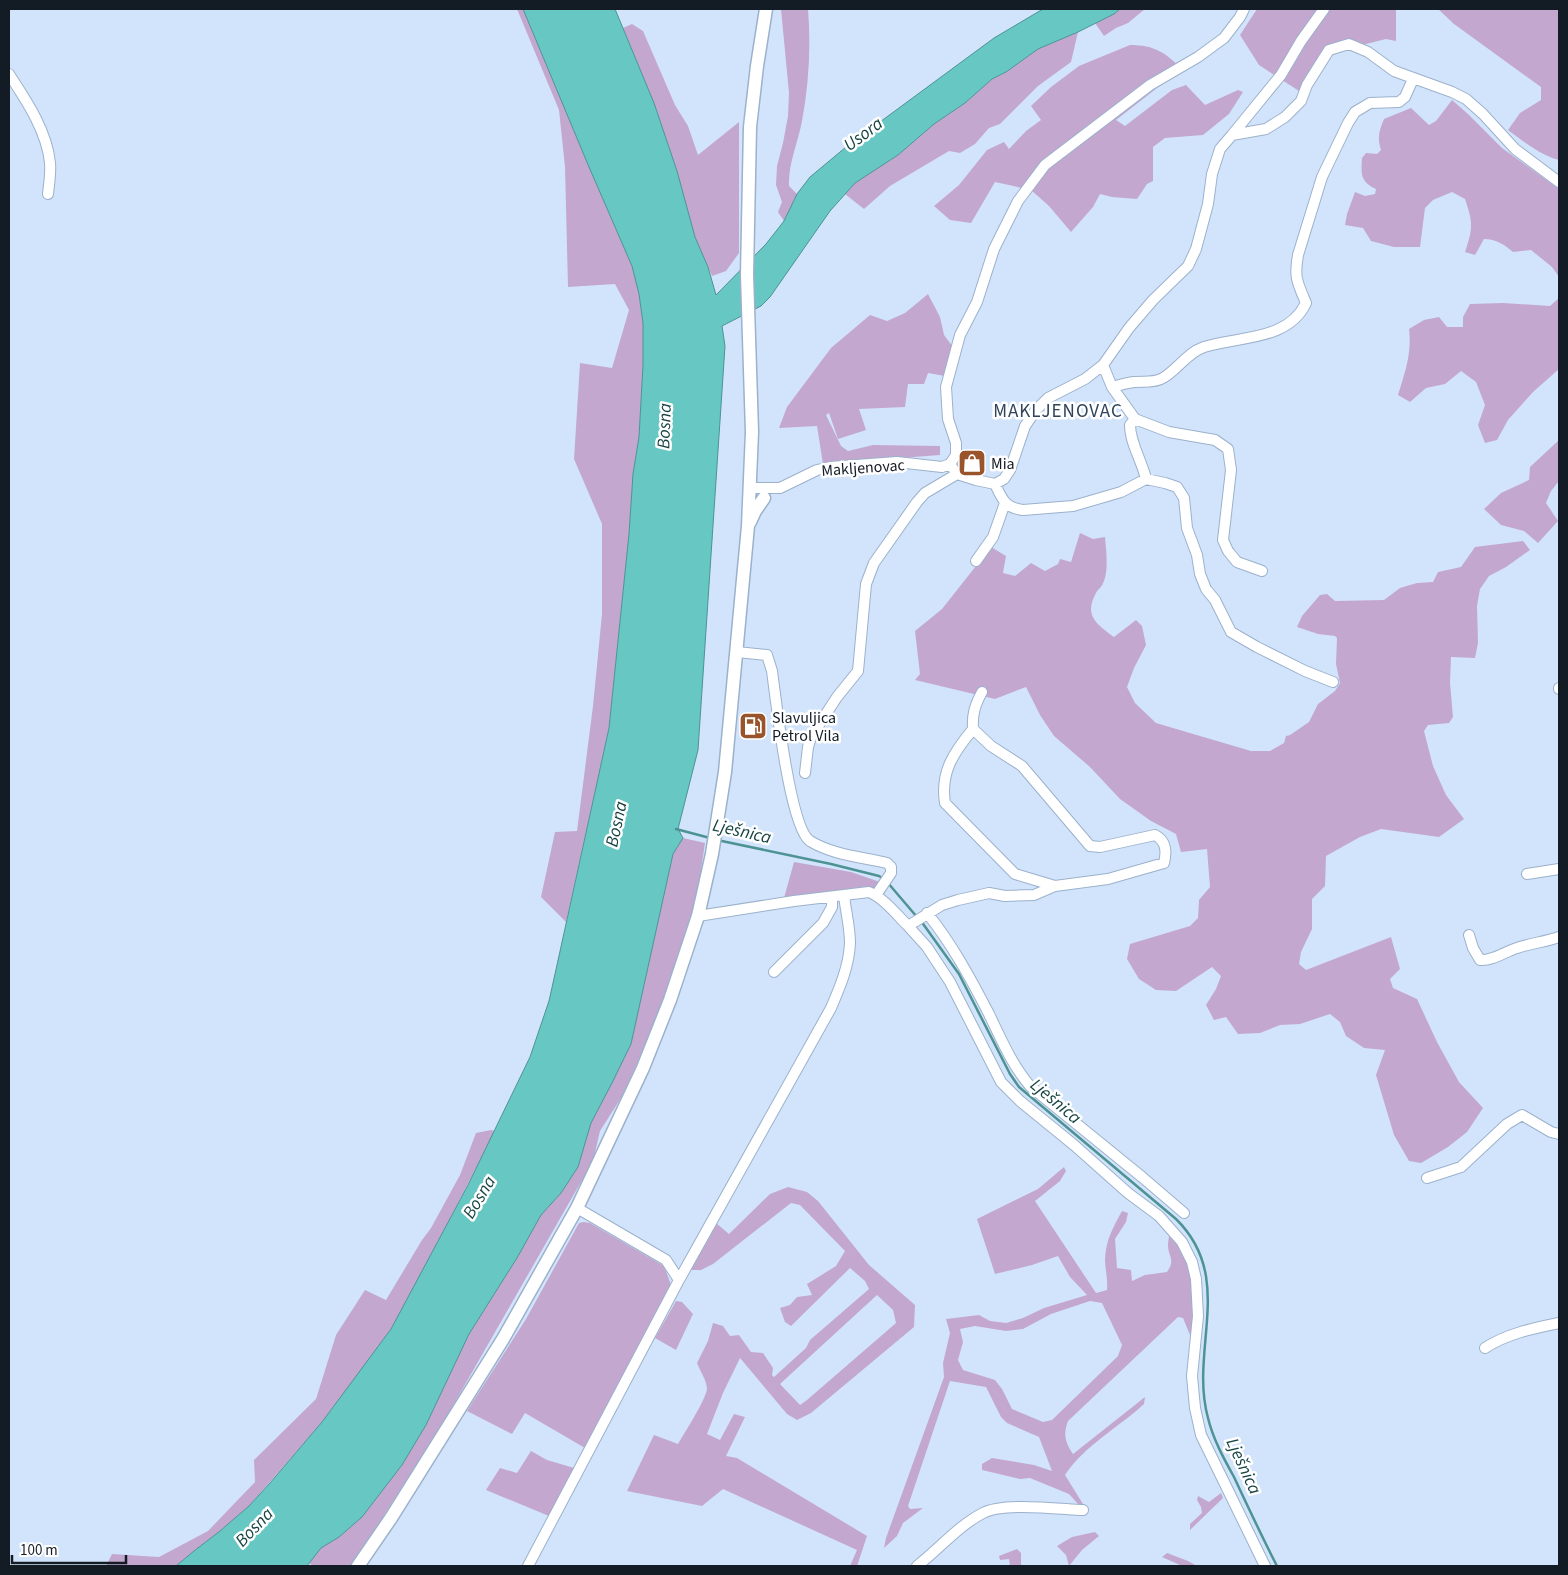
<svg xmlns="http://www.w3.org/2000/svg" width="1568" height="1575" font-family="'Source Sans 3',sans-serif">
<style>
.green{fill:#c4a7cf;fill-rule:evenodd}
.water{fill:#66c7c3;stroke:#4d9394}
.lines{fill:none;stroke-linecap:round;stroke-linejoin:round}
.stream{stroke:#4d9394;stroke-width:2.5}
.minor-casing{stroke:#9bb1cc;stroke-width:12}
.major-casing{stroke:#9bb1cc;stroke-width:15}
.minor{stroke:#fff;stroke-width:10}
.major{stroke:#fff;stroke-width:12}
.labels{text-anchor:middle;stroke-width:5;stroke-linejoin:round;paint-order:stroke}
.poi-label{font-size:16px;fill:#131b25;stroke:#fff;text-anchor:start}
.street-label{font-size:16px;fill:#131b25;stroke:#fff}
.water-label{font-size:18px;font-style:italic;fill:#164342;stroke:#fff}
.quarter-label{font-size:19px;letter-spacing:1px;fill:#31445b;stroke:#fff}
</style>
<rect width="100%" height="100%" fill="#d2e4fb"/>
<path class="green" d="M 517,9 L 523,9 L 589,167 L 632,266 L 639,294 L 643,323 L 643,365 L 639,437 L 633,474 L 629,534 L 609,728 L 566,922 L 541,897 L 555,832 L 577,831 L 593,706 L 602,614 L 602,524 L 574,459 L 580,363 L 612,368 L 629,310 L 615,284 L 568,287 L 565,167 L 559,110 Z
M 781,9 L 808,9 C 811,46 809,84 802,121 C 798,143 788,164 789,186 L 797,194 L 784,221 L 778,212 L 782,202 L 776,185 L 777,166 L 783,143 L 788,116 L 789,93 Z
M 1120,9 L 1145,9 L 1128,23 L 1116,28 L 1104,36 L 1095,23 L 1114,14 Z
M 1257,9 L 1396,9 L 1396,41 L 1386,39 L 1346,49 L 1329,57 L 1316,66 L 1299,91 L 1259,65 L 1240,35 Z
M 1438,9 L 1559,9 L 1559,160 C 1541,156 1523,141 1508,130 L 1520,113 L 1541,100 L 1541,87 L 1454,24 Z
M 632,24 L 643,31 L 675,105 L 688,126 L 698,155 L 739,122 L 739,253 L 726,271 L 712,276 L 695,237 L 677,171 L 654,103 L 623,28 Z
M 1078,32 L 1071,62 L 1038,86 L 1000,124 L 989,128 L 975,144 L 960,153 L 949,151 L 890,186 L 864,209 L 845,194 L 855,183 L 898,155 L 934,124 L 965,103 L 992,79 L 1006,72 L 1038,49 Z
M 1130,45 C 1155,45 1166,53 1183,70 L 1157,88 L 1116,120 L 1125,126 L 1172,90 L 1186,85 L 1205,105 L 1238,90 L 1243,92 L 1229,114 L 1203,135 L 1165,138 L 1153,147 L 1153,181 L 1147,184 L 1137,199 L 1112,197 L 1100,194 L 1093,207 L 1071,232 L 1049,206 L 1031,190 L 995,182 L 971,223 L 950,220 L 934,206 L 959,185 L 987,150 L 1004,142 L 1009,149 L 1026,131 L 1041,120 L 1031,106 L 1051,87 L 1079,66 Z
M 1452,100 L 1468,114 L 1502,148 L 1559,189 L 1559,277 L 1552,267 L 1531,250 L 1513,252 C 1505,245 1496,239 1484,239 L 1475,255 L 1465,252 C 1473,228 1473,223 1465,199 L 1452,192 L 1433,200 L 1425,208 L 1420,247 L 1394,247 L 1371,241 L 1363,228 L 1345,225 L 1347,214 L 1355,192 L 1365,196 L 1375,194 L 1376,189 C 1360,182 1361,173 1362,158 L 1366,153 L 1377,154 L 1381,150 C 1377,138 1379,131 1384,119 L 1411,108 L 1429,125 L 1436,121 Z
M 928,294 L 940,317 L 944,335 L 956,351 L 945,376 L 928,373 L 924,384 L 908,384 L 905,407 L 859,409 L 866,430 L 838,439 L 829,413 L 826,415 L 841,446 L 848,451 L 873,445 L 940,446 L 940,455 L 823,464 L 817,426 L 779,428 L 787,407 L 831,348 L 870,315 L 887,321 L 905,313 Z
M 1559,295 L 1559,369 L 1533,392 L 1508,420 L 1497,440 L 1485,443 L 1478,425 L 1485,405 L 1476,382 L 1461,371 L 1445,384 L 1426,388 L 1410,402 L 1398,395 C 1405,372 1412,353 1409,329 L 1424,320 L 1439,317 L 1447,327 L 1463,327 L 1463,317 L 1470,304 L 1503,303 L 1550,306 L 1559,298 Z
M 1559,440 L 1559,481 L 1551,491 L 1546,503 L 1558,521 L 1538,543 L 1524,531 L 1501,525 L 1484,509 L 1501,493 L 1529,480 L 1530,467 Z
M 1080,533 L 1093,539 L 1105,537 C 1106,549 1109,572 1103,583 C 1102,587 1098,589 1096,593 C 1083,616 1098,625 1114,637 L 1136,620 L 1142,626 L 1146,645 L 1134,668 L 1127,687 L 1135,703 L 1156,723 L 1251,751 L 1270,751 L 1284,743 L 1286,736 L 1290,735 L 1309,722 L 1318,704 L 1335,691 L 1340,683 L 1336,664 L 1337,638 L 1335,636 L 1318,634 L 1297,627 L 1302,616 L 1320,595 L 1327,594 L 1335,601 L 1384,600 L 1400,588 L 1417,583 L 1433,582 L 1438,572 L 1461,567 L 1475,547 L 1523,541 L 1530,550 L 1506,567 L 1489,576 L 1480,589 L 1477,606 L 1478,643 L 1475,658 L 1451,657 L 1450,683 L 1453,717 L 1449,723 L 1428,725 L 1424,731 L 1433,766 L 1446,795 L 1464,819 L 1439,837 L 1381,829 L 1360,837 L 1326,856 L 1325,886 L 1312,899 L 1312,929 L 1301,952 L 1299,964 L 1306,970 L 1391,937 L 1400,969 L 1390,979 L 1393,988 L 1417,999 L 1437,1042 L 1459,1082 L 1483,1108 L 1467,1132 L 1448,1147 L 1421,1163 L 1409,1161 L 1394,1135 L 1376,1075 L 1385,1050 L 1364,1048 L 1346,1036 L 1340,1022 L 1330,1014 L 1300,1024 L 1280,1025 L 1260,1033 L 1238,1034 L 1226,1017 L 1214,1020 L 1206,1005 L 1216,989 L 1221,976 L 1212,967 L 1176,991 L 1156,990 L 1139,979 L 1127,959 L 1130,944 L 1190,926 L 1198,918 L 1199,900 L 1210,887 L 1207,849 L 1181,852 L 1176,834 L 1151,821 L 1120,799 L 1090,767 L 1054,736 L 1040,715 L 1026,687 L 995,699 L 915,680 L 920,674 L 915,631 L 942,609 L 991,547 L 1006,556 L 1003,573 L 1015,576 L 1031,563 L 1045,571 L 1058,564 L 1060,559 L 1071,562 Z
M 683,838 L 705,843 L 700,877 L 688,930 L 653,1029 L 621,1098 L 600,1131 L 593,1161 L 447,1416 L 352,1566 L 313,1566 L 309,1563 L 321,1548 L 339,1537 L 362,1517 L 402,1465 L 426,1425 L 469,1334 L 517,1258 L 541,1215 L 561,1193 L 578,1167 L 591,1123 L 612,1083 L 631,1044 L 673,854 Z
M 794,862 L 851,872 L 880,882 L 875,888 L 870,889 L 784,898 Z
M 491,1130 L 495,1131 L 409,1298 L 391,1329 L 353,1381 L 322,1422 L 249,1506 L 220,1531 L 194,1551 L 176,1566 L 106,1566 L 112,1554 L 159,1557 L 208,1531 L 255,1482 L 254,1460 L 316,1399 L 336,1335 L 365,1290 L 386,1300 L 422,1240 L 431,1228 L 460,1175 L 476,1133 Z
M 1064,1167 L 1066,1171 L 1060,1181 L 1035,1201 L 1096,1293 L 1107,1290 C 1108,1279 1105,1269 1105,1259 C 1106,1239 1113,1228 1122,1211 L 1128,1213 L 1126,1222 L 1115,1239 L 1117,1268 L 1131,1270 L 1132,1281 L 1145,1275 L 1167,1272 C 1176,1259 1168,1257 1168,1245 C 1168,1241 1169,1236 1170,1232 L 1186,1258 L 1192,1275 L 1193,1327 L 1190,1335 L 1183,1318 L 1178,1317 L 1068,1421 C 1063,1434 1065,1442 1073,1454 L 1145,1397 L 1144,1404 C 1118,1428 1085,1445 1065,1475 L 1083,1504 L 1078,1504 L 1069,1494 L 1030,1478 L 1020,1479 L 982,1470 L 982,1464 L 992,1458 L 1034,1465 L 1052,1471 L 1039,1437 L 1007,1423 L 1001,1417 L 986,1387 L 950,1381 L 908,1506 L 910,1509 L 923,1508 L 903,1523 L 897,1536 L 884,1548 L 886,1538 L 944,1377 L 943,1363 L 950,1333 L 946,1319 L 979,1315 L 990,1321 L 1006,1323 L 1023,1318 L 1044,1308 L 1087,1295 L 1070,1277 L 1058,1256 L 1032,1265 L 995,1274 L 977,1219 L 1038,1189 ZM 1090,1301 L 1102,1303 L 1122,1345 L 1118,1356 L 1052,1420 L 1043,1422 L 1012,1409 L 1002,1389 L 995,1380 L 963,1370 L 958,1360 L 963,1342 L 960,1329 L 975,1326 L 1006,1331 L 1023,1329 L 1051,1314 Z
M 788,1187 L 807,1192 L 818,1201 L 869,1265 L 915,1305 L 914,1327 L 811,1413 L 797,1420 L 787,1414 L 740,1358 L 723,1393 L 707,1434 L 720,1440 L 734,1414 L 745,1417 L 726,1456 L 737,1458 L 867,1536 L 857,1566 L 850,1566 L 857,1550 L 723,1489 L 702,1506 L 627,1491 L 654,1435 L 678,1444 C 684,1434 706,1399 707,1389 C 707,1381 700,1371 697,1363 L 708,1341 L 713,1323 L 723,1326 L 730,1336 L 739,1335 L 751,1352 L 763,1353 L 773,1368 L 772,1375 L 774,1377 L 806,1348 L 810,1340 L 869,1289 L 865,1281 L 850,1268 L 791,1326 L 785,1322 L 780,1308 L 790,1305 L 797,1297 L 812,1295 L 807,1284 L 836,1266 L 845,1251 L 800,1205 L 791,1203 L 713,1264 L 701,1270 L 689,1270 L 716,1223 L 729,1234 L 770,1194 ZM 877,1295 L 893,1310 L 896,1323 L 807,1400 L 800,1405 L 780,1384 Z
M 584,1222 L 590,1223 L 664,1266 L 670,1282 L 670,1289 L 585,1448 L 525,1413 L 512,1434 L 467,1411 L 526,1319 L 579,1223 Z
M 676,1301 L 682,1302 L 693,1314 L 676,1350 L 655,1338 Z
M 531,1451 L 547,1460 L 574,1468 L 549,1516 L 486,1490 L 500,1468 L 517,1473 Z
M 1221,1493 L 1223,1498 L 1190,1530 L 1190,1524 L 1202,1513 L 1201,1507 L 1197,1500 L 1198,1496 L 1209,1502 Z
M 1095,1532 L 1099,1536 L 1082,1550 L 1069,1566 L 1066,1555 L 1057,1546 L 1072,1537 Z
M 1017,1549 L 1021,1553 L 1021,1566 L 1010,1566 L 1009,1559 L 1000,1560 L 999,1556 Z
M 1167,1553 L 1188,1561 L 1197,1566 L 1182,1566 L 1162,1557 Z"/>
<path class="water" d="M 523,9 L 615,9 L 654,103 L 677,171 L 695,237 L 708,267 L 716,295 L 766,244 L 784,221 L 797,194 L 810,177 L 846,147 L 994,38 L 1043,9 L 1120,9 L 1114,14 L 1078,32 L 1038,49 L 1006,72 L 992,79 L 965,103 L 934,124 L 898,155 L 855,183 L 830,211 L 770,297 L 761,306 L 722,326 L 725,346 L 698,750 L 678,829 L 683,838 L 673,854 L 631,1044 L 612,1083 L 591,1123 L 578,1167 L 561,1193 L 541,1215 L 517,1258 L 469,1334 L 426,1425 L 402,1465 L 362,1517 L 339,1537 L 321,1548 L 307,1566 L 176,1566 L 194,1551 L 220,1531 L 249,1506 L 270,1483 L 322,1422 L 391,1329 L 468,1185 L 530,1057 L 549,1001 L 557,965 L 609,728 L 629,534 L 633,474 L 639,437 L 643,365 L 643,323 L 639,294 L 632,266 L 589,167 Z"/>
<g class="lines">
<path class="stream" d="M 676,829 L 710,838
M 717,840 L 831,864 L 879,876 L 884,879
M 888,883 L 917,917
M 921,921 L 959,974 L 1010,1074 L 1019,1087 L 1176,1219 C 1236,1278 1189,1349 1208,1418 C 1213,1439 1224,1459 1234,1477 C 1248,1507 1262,1537 1277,1566"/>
<defs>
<path id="minor" d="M 9,74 C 26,100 47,131 50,163 C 51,173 49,184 48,194
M 1232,135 L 1281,75 L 1301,41 L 1324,9
M 1103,365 L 1112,387 L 1135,419 L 1130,425 C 1130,443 1142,461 1146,479
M 1112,387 C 1119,385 1127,383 1134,382 C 1144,381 1152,383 1161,379 C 1176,372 1186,353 1204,347 C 1239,336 1288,341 1306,303 C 1297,282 1294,277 1298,255 L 1322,177 L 1348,123 L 1355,112 L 1370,103 L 1399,102 L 1405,97 L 1413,79
M 1135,419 L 1169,432 L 1215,440 L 1228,449 L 1231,470 L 1223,540 L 1228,551 L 1237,562 L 1262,571
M 950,464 L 957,474 L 976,480 L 995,484 L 1004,479 L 1010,470 L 1025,426 L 1036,410 L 1048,398 L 1085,379 L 1103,365 L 1129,328 L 1153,300 L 1188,266 L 1196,249 L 1208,204 L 1212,174 L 1220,149 L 1232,135 L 1266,129 L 1285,117 L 1301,101 L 1307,85 L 1329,50 L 1349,44 L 1368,52 L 1394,71 L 1452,92 L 1466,99 L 1483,114 L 1515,149 L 1559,182
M 950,464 L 956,455 L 956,443 L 948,419 L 946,387 L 960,335 L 977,302 L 994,249 L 1018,201 L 1045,165 L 1150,85 L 1198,57 L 1224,38 L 1240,17 L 1244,9
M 995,484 C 1002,499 1005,508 1023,510 L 1073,506 L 1121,492 L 1146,479 L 1165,483 L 1177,487 L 1184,498 L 1187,528 L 1197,555 L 1200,574 L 1206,589 L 1215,600 L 1231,632 L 1257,647 L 1305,671 L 1333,682
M 750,488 L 780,488 L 817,470 L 830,467 L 897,462 L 942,467 L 950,464
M 976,561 L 993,537 L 1005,503
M 737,652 L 767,655 L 772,671 C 776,700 790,828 810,841 C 833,855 862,857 887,863 L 891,867 L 891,873 L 876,895
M 1559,688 L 1559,689
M 973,729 C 954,752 940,772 945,803 L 1015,874 L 1055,886
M 805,773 L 808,747 L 811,737 L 837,697 L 858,671 L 866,584 L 874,563 L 917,502 L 925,493 L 957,474
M 1527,874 L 1559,869
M 927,913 C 952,944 971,979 989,1014 C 1001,1039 1012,1065 1030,1086 L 1142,1177 L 1184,1213
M 698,916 L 794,901 L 869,892 C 885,899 896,914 908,926 L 942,905 L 958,900 L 989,893 L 1005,896 L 1034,895 L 1055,886 L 1108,879 L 1164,863 C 1167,851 1166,841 1155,835 L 1100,847 L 1090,846 L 1022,766 L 991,746 L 973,729 C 972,714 975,705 982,692
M 908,926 L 927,947 L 950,982 L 1001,1082 L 1020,1101 L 1074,1145 L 1128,1193 L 1159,1216 L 1182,1242 L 1192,1262 L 1196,1279 L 1198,1316 L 1192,1376 L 1195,1408 L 1201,1435 L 1265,1566
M 1469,935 L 1473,948 L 1480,960 C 1493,961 1504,952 1517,948 C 1531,943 1545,942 1559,937
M 774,972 L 823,923 L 832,907 L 832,897
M 1427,1178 L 1461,1167 L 1507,1124 L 1522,1115 L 1551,1132 L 1559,1134
M 577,1208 L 666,1260 L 679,1280
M 1485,1348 C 1506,1334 1534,1328 1559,1323
M 528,1566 L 679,1280 L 831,1008 C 840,987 849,966 850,943 C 850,928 846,912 844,896
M 917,1566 C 939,1549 958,1526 983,1513 C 1003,1502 1059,1509 1083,1510"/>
<path id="major" d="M 750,522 L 755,511 L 764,498
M 358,1566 L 391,1518 L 503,1339 L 577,1208 L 643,1068 L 670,1000 L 698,916 L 712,854 L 725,772 L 748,526 L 752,432 L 747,275 L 750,127 L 757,66 L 766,9"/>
</defs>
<use href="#minor" class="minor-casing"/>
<use href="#major" class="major-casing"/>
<use href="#minor" class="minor"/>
<use href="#major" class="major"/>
</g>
<defs>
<symbol id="shop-square" viewBox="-11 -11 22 22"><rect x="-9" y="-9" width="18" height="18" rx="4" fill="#9a542b" stroke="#fff"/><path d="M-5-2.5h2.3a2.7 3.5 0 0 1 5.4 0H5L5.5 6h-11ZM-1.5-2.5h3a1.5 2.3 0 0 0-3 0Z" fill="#fff"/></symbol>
<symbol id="fuel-square" viewBox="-11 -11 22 22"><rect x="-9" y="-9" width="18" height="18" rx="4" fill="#9a542b" stroke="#fff"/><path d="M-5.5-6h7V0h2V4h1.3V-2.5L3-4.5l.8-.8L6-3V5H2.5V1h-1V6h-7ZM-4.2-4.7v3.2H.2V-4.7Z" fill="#fff"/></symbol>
</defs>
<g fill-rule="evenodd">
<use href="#shop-square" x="956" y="447" width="32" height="32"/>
<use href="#fuel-square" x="737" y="710" width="32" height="32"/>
</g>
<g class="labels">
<g class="poi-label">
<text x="991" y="469">Mia</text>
<text x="772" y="723">Slavuljica<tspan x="772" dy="18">Petrol Vila</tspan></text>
</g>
<g class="street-label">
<text transform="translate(863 467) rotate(-4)" y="6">Makljenovac</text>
</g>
<g class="water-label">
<text transform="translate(863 134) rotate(-37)" y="6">Usora</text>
<text transform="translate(664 426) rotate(-88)" y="6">Bosna</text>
<text transform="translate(616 824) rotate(-78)" y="6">Bosna</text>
<text transform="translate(742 831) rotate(13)" y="6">Lješnica</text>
<text transform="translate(1056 1101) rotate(40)" y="6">Lješnica</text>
<text transform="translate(479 1197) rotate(-59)" y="6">Bosna</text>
<text transform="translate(1244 1466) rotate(65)" y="6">Lješnica</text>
<text transform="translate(254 1527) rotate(-46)" y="6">Bosna</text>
</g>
<g class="quarter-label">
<text x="1058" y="417">MAKLJENOVAC</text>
</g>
</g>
<rect width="1568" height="1575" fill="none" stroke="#131b25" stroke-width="20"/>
<path d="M12 1555v8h114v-8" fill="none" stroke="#131b25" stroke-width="2.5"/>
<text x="20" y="1555" font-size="15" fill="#131b25" stroke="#ffffff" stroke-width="4" paint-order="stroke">100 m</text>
</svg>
